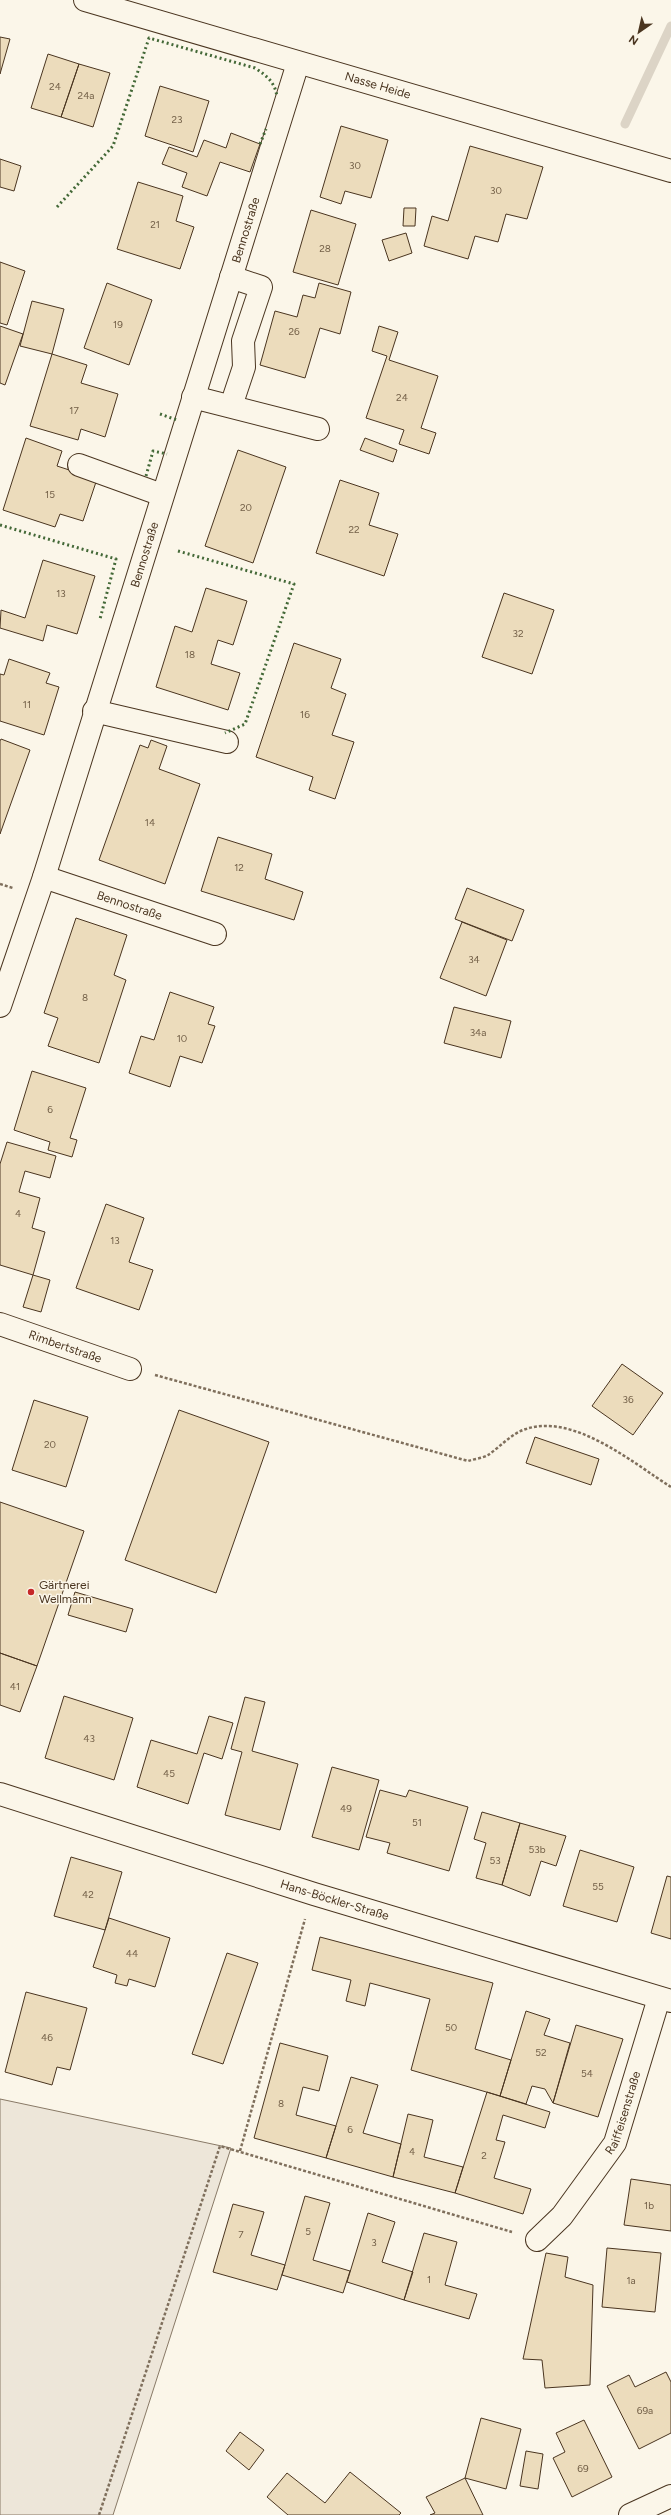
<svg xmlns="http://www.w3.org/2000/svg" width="671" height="2515" font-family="Figtree,sans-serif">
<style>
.green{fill:#ede6d9;stroke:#887966}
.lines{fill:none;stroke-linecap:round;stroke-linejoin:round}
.stream{stroke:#dcd4c6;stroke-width:9}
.building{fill:#ecdcbc;stroke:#4a3520}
.minor-casing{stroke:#4a3520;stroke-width:24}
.path{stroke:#7f6f5c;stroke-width:2.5;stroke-dasharray:3 2;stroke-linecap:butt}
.minor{stroke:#fbf6e9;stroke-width:22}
.hedge{stroke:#436837;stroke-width:3;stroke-dasharray:2 3;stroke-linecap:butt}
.poi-dot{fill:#c62828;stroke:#fbf6e9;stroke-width:1.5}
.labels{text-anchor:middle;stroke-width:3;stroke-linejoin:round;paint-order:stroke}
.number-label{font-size:10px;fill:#725f47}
.street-label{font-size:12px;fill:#4a3520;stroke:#fbf6e9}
.poi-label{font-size:12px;fill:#4a3520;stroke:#fbf6e9;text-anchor:start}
</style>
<rect width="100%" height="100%" fill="#fbf6e9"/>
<path class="green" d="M 0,2099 L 231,2148 L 113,2515 L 0,2515 Z"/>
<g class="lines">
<path class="stream" d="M 625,124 L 671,26"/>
</g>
<path class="building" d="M 0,37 L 10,39 L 0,74 Z
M 48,54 L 79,64 L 61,117 L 31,108 Z
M 79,64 L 110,73 L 93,127 L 61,117 Z
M 160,86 L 209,101 L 193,152 L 145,136 Z
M 341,126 L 388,140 L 371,198 L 345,191 L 341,204 L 320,197 Z
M 231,133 L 260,144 L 250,172 L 220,162 L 207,196 L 182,187 L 187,173 L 162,164 L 169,147 L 197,157 L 204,140 L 226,148 Z
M 470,146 L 543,167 L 527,219 L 506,214 L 498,242 L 475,236 L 468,259 L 424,246 L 432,216 L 448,221 Z
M 0,159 L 21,166 L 14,191 L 0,187 Z
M 138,182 L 183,196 L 176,221 L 194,227 L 180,269 L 117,249 Z
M 404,208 L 416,208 L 415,226 L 403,226 Z
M 311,210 L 356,224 L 338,285 L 293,272 Z
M 406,233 L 412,253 L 389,261 L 382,240 Z
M 0,262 L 25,271 L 7,325 L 0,323 Z
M 107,283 L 152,300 L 129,365 L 84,348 Z
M 319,283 L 351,292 L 340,334 L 320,328 L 305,378 L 260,365 L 275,311 L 297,317 L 303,295 L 315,298 Z
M 32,301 L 64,309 L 52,354 L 20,346 Z
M 0,326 L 23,334 L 5,385 L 0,383 Z
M 379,326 L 398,332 L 389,360 L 438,376 L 421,428 L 436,433 L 429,454 L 399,444 L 404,430 L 366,418 L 387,356 L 372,351 Z
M 52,354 L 87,365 L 81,383 L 118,394 L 105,437 L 81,429 L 78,440 L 30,426 Z
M 26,438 L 62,451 L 57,466 L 97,479 L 83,521 L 60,514 L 55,527 L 3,510 Z
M 365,438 L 397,450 L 393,462 L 360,450 Z
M 238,450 L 286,467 L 253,563 L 205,546 Z
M 340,480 L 379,493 L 369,525 L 398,534 L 384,576 L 316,553 Z
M 43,560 L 95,576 L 77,634 L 47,625 L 43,641 L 0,628 L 1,610 L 25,618 Z
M 206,588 L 247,601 L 233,645 L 218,640 L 211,664 L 240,673 L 228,710 L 156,687 L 175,626 L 192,632 Z
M 504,593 L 554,610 L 532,674 L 482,657 Z
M 294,643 L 341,659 L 331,688 L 346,694 L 332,735 L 354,742 L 335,799 L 309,790 L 313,777 L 256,757 Z
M 9,659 L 50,673 L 46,683 L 59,687 L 44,735 L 0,721 L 0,674 L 4,675 Z
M 1,739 L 30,750 L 0,834 L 0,741 Z
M 151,740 L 167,746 L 159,769 L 200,784 L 165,884 L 99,860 L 140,745 L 148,748 Z
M 218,837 L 272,854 L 265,879 L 303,892 L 294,920 L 201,891 Z
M 467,888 L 524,910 L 512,941 L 455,919 Z
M 76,918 L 127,935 L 114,975 L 126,980 L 99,1063 L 48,1046 L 58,1018 L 44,1013 Z
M 462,922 L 507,940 L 486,996 L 440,978 Z
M 170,992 L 214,1007 L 208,1024 L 215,1026 L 202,1063 L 180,1056 L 170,1087 L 129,1073 L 141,1036 L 154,1040 Z
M 454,1007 L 511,1021 L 501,1058 L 444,1043 Z
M 32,1071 L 86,1088 L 70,1138 L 77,1140 L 72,1157 L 48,1150 L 50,1142 L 14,1130 Z
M 7,1142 L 56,1156 L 50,1178 L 25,1171 L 19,1192 L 40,1198 L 32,1228 L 45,1232 L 33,1275 L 0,1265 L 0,1164 Z
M 106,1204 L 144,1218 L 129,1262 L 153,1270 L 139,1310 L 76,1288 Z
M 33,1275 L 50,1280 L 41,1312 L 23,1307 Z
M 622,1364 L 663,1393 L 633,1435 L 592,1406 Z
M 34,1400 L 88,1417 L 66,1487 L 12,1470 Z
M 179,1410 L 269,1442 L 216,1593 L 125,1560 Z
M 535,1437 L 599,1459 L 591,1485 L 526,1463 Z
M 0,1502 L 84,1531 L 37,1666 L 0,1653 Z
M 75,1592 L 133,1609 L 126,1632 L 68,1615 Z
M 0,1653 L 37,1666 L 20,1712 L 0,1705 Z
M 64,1696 L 133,1718 L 114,1780 L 45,1758 Z
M 245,1697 L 265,1702 L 252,1751 L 298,1764 L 280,1830 L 225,1815 L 242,1752 L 231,1749 Z
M 209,1716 L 233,1723 L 222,1759 L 204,1753 L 188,1804 L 137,1787 L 151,1740 L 197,1754 Z
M 332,1767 L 379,1780 L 359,1850 L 312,1837 Z
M 380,1790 L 406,1797 L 409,1790 L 468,1807 L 449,1871 L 387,1853 L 390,1843 L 366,1837 Z
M 482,1812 L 520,1823 L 502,1885 L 476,1878 L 486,1843 L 474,1839 Z
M 520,1823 L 566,1836 L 556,1866 L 541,1861 L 530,1896 L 502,1885 Z
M 580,1850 L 634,1867 L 617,1922 L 563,1906 Z
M 71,1857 L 122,1872 L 105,1930 L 54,1916 Z
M 667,1876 L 671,1877 L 671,1939 L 651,1933 Z
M 109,1918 L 170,1938 L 155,1987 L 129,1979 L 127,1986 L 115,1983 L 117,1975 L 93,1967 Z
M 320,1937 L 493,1983 L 475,2049 L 511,2060 L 500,2096 L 411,2070 L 430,1999 L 370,1983 L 365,2006 L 346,2001 L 351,1980 L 312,1970 Z
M 227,1953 L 258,1963 L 223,2064 L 192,2054 Z
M 26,1992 L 87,2008 L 70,2070 L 57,2067 L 52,2085 L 5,2072 Z
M 526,2011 L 550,2019 L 544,2035 L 570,2043 L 553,2103 L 545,2089 L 532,2086 L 526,2104 L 500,2096 Z
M 576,2025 L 623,2039 L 598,2117 L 553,2103 Z
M 280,2043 L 328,2056 L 319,2091 L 303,2087 L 296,2115 L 336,2126 L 326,2158 L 254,2138 Z
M 351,2077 L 378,2085 L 363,2133 L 401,2144 L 393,2177 L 326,2158 Z
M 487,2092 L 550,2112 L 545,2128 L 503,2115 L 496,2140 L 505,2142 L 494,2178 L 531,2189 L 523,2214 L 455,2193 Z
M 408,2114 L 433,2120 L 424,2157 L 463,2167 L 455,2193 L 393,2177 Z
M 631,2179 L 671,2185 L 671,2231 L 624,2225 Z
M 305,2196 L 330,2203 L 313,2260 L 350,2271 L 343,2293 L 282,2275 Z
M 233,2204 L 264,2212 L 251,2255 L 285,2265 L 277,2290 L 213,2272 Z
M 368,2213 L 395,2222 L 382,2262 L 413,2272 L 404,2300 L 347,2282 Z
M 424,2233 L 457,2242 L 445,2285 L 477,2294 L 469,2319 L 404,2300 Z
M 607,2248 L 661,2253 L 655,2312 L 602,2307 Z
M 546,2253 L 568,2257 L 565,2277 L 593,2285 L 590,2385 L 545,2388 L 542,2360 L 523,2359 Z
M 666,2372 L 671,2382 L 671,2433 L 639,2449 L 607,2386 L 629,2375 L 635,2387 Z
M 481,2418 L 521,2429 L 506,2489 L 465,2478 Z
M 584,2420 L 612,2477 L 572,2497 L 553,2458 L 565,2452 L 556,2433 Z
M 240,2432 L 264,2450 L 249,2470 L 226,2451 Z
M 526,2451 L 543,2454 L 538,2489 L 520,2486 Z
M 350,2472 L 401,2513 L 399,2515 L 288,2515 L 267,2497 L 287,2473 L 325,2503 Z
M 465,2478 L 483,2515 L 430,2515 L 435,2513 L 426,2497 Z"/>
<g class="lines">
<defs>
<g id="minor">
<path id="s1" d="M 85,0 L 671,171"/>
<path d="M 231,277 L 261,287 L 243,341 L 244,367 L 231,406"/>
<path d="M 193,397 L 318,429"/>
<path d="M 79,465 L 162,495"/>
<path d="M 94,711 L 227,742"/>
<path id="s2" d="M 44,877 L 215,934"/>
<path id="s3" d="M 0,1006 L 44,877 L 298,63"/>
<path id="s4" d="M 0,1324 L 130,1369"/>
<path id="s5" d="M 0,1794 L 314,1894 L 671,2001"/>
<path id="s6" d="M 537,2240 L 562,2216 L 615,2143 L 659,1998"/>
<path d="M 630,2515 L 671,2496"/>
</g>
</defs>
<use href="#minor" class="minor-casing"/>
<path class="path" d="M 0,884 L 13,888
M 155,1375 L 468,1461 C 474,1459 483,1458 488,1455 C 500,1447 512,1433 526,1429 C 574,1413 633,1463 671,1487
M 240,2151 L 305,1919
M 99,2515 L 220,2146 L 512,2232"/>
<use href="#minor" class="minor"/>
<path class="hedge" d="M 260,144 L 266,129
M 57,207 L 113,146 L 149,38 L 255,68 C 267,76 275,82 277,97
M 160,414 L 177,420
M 146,476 L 153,451 L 167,454
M 0,525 L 116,559 L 100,619
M 178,551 L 294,584 L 245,724 L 225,733"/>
</g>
<circle class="poi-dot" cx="31" cy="1592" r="4"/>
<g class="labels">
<g class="number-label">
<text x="55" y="90">24</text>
<text x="86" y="99">24a</text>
<text x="177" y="123">23</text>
<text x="355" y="169">30</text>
<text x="496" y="194">30</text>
<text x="155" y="228">21</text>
<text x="325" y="252">28</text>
<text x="118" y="328">19</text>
<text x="294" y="335">26</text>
<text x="402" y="401">24</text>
<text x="74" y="414">17</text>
<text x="50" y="498">15</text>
<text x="246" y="511">20</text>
<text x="354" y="533">22</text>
<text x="61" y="597">13</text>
<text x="518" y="637">32</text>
<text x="190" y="658">18</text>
<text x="27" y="708">11</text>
<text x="305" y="718">16</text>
<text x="150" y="826">14</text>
<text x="239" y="871">12</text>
<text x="474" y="963">34</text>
<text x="85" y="1001">8</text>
<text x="478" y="1036">34a</text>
<text x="182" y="1042">10</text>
<text x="50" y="1113">6</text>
<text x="18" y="1217">4</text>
<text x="115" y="1244">13</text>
<text x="628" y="1403">36</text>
<text x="50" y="1448">20</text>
<text x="15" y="1690">41</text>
<text x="89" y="1742">43</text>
<text x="169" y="1777">45</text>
<text x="346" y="1812">49</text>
<text x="417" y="1826">51</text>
<text x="537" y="1853">53b</text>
<text x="495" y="1864">53</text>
<text x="598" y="1890">55</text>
<text x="88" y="1898">42</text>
<text x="132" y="1957">44</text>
<text x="451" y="2031">50</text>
<text x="47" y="2041">46</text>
<text x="541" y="2056">52</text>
<text x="587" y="2077">54</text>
<text x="281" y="2107">8</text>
<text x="350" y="2133">6</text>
<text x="412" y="2155">4</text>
<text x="484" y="2159">2</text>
<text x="649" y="2209">1b</text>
<text x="308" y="2235">5</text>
<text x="241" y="2238">7</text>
<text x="374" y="2246">3</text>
<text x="429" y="2283">1</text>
<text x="631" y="2284">1a</text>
<text x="645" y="2414">69a</text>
<text x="583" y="2472">69</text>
</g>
<g class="street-label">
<text dy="4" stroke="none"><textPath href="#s1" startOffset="305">Nasse Heide</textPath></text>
<text dy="4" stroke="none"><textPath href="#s3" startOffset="814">Bennostraße</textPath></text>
<text dy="4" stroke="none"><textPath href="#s3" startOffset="474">Bennostraße</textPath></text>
<text dy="4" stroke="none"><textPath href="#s2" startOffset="90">Bennostraße</textPath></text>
<text dy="4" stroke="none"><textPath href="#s4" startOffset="69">Rimbertstraße</textPath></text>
<text dy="4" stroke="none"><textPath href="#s5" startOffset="351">Hans-Böckler-Straße</textPath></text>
<text dy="4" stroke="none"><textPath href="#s6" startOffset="156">Raiffeisenstraße</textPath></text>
</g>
<g class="poi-label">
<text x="39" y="1589">Gärtnerei<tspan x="39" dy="14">Wellmann</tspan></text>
</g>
</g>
<g transform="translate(639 32) rotate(214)" stroke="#fbf6e9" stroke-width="3" paint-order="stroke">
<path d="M0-3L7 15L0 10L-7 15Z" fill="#4a3520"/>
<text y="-6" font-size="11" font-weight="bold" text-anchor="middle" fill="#4a3520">N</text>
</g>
</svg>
